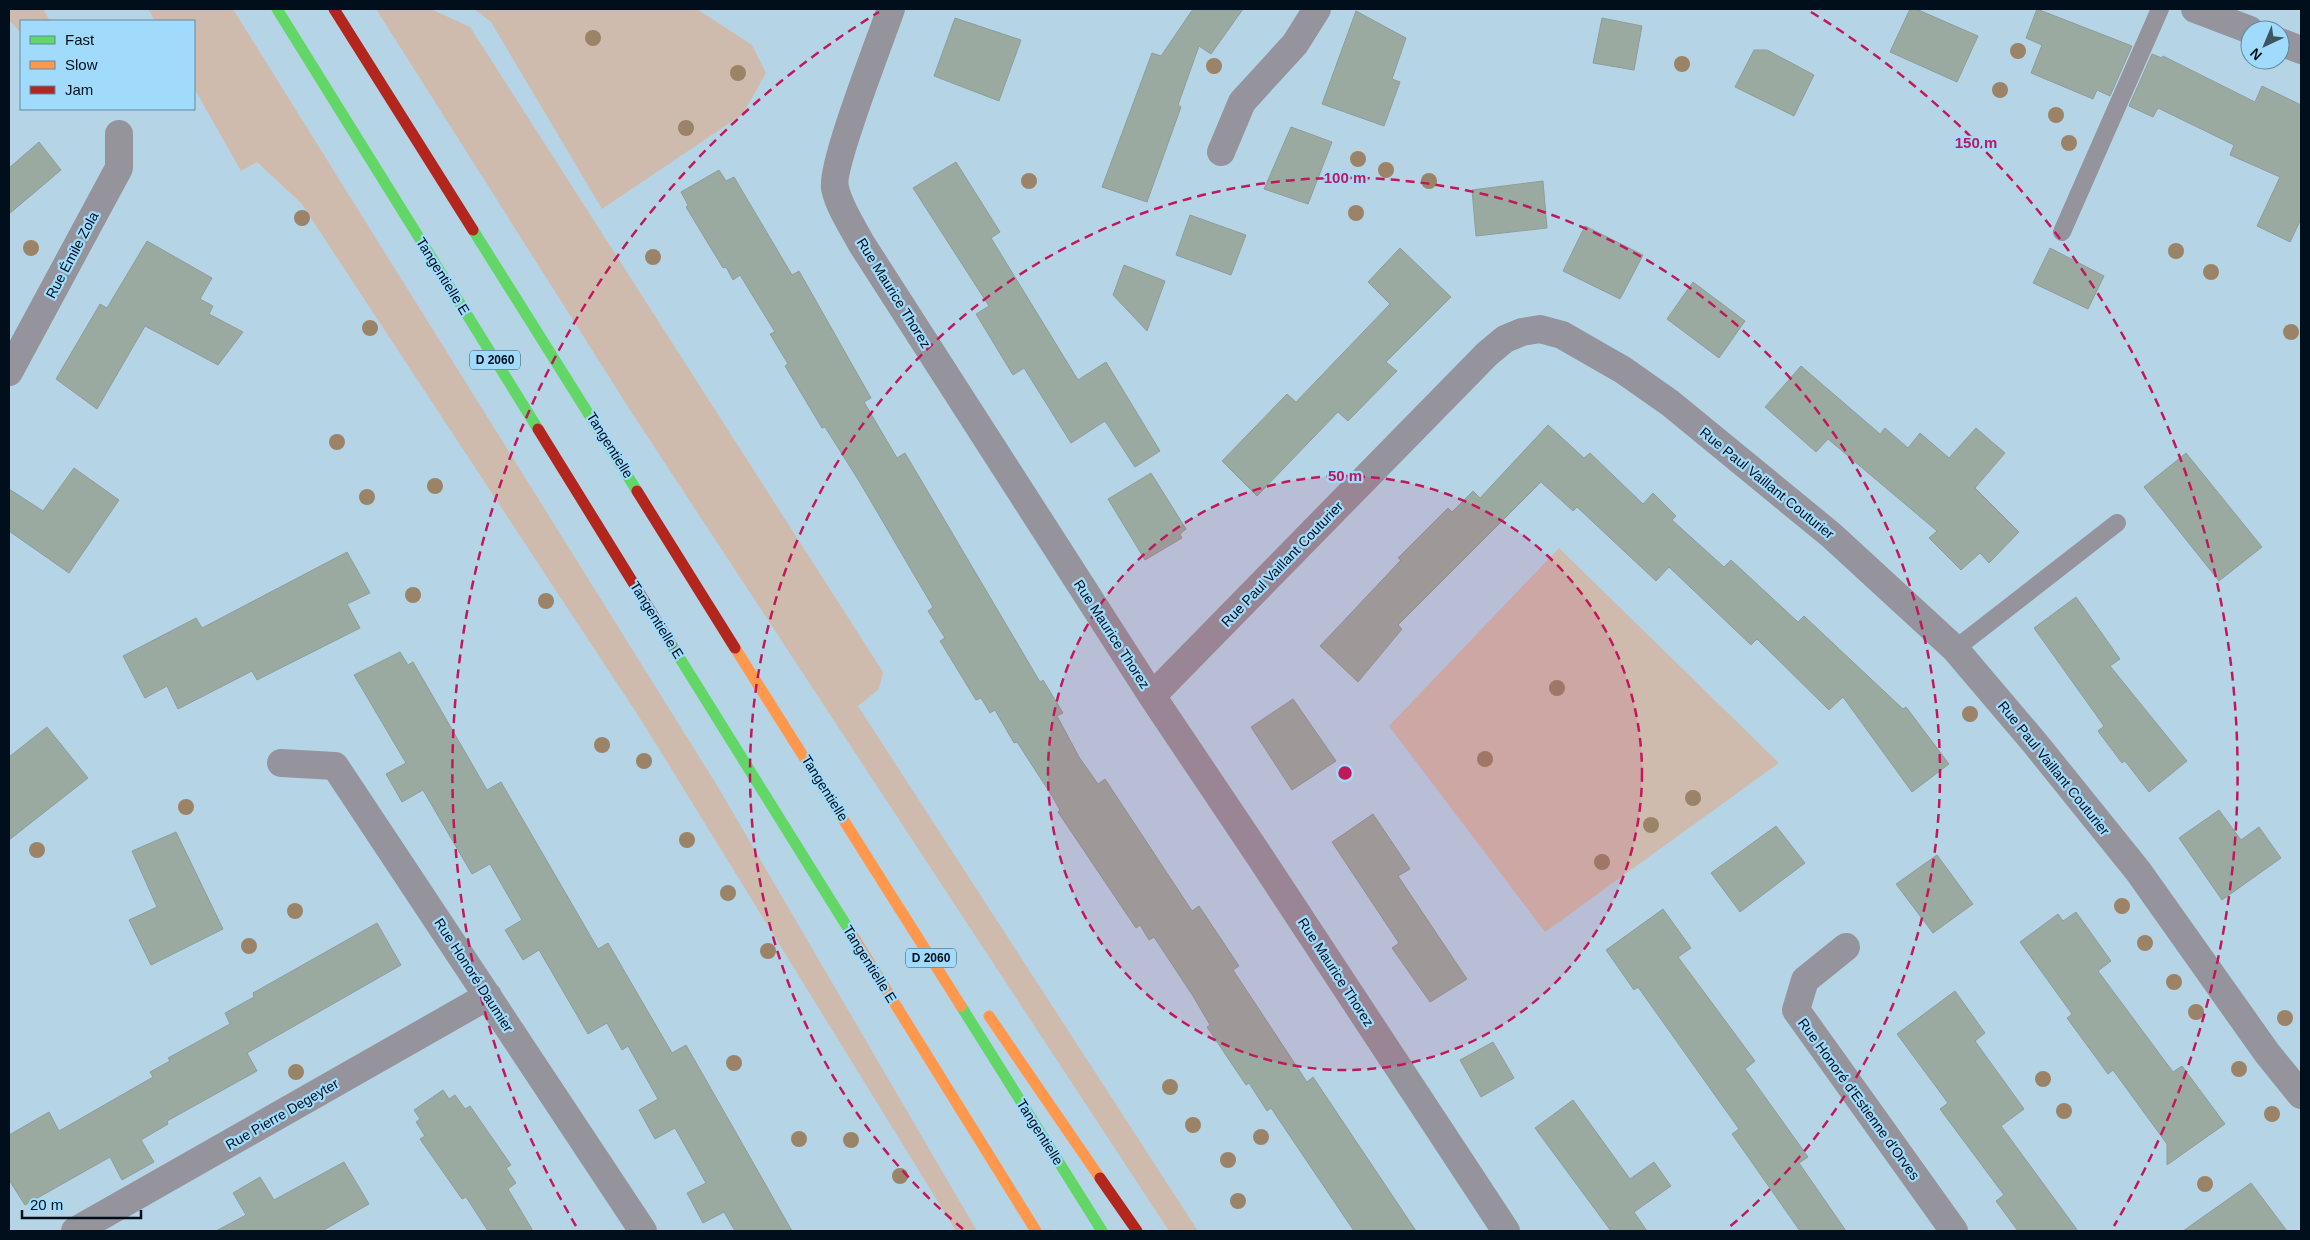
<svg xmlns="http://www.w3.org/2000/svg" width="2310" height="1240" font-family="Arial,sans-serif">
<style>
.green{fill:#cebbae}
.building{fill:#9aaaa1;stroke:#8e9d9b}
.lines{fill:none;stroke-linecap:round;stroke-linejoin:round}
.lane{stroke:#95949c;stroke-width:18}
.street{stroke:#95949c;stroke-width:28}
.fast{stroke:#63d668;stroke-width:11}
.slow{stroke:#ff974d;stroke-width:11}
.jam{stroke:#b3261e;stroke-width:11}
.tree{fill:#9b8368}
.ring{fill:none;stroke:#c2185b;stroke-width:2.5;stroke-dasharray:9 6}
.labels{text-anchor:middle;stroke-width:4.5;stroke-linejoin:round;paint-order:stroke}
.shield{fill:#a0dbfc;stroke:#304c5e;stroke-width:1}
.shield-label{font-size:12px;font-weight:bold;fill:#000f1b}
.street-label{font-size:14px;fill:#000f1b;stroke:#a0dbfc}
.centre{fill:#c2185b;stroke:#a0dbfc;stroke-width:2.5}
.ring-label{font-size:15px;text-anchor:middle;font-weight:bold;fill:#c2185b;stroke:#a0dbfc;stroke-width:4.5;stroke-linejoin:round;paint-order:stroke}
</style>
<rect width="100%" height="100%" fill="#b5d5e7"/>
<path class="green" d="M 9,9 L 43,9 L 50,21 L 21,21 L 21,33 L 9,20 Z
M 148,9 L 233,9 L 718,787 L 977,1231 L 956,1231 L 643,723 L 301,203 L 257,162 L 241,171 L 194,88 L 194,21 L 155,21 Z
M 376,9 L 431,9 L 470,27 L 883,672 L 879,689 L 858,706 L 1198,1231 L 1169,1231 L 630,410 Z
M 474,9 L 697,9 L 752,45 L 766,73 L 743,114 L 602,209 L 491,22 Z
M 1559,548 L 1779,763 L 1545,932 L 1389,726 Z"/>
<path class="building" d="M 1193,9 L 1243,9 L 1211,54 L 1199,46 L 1178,105 L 1181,107 L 1147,202 L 1102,187 L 1152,53 L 1161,56 Z
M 1910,9 L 1916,9 L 1978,36 L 1957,82 L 1890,52 Z
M 2037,9 L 2132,46 L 2110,96 L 2097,90 L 2093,99 L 2031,73 L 2042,45 L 2026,38 Z
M 1356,11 L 1406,38 L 1392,79 L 1400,82 L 1384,126 L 1322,104 Z
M 955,18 L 1021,40 L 999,101 L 934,76 Z
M 1602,18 L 1642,26 L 1634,70 L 1593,63 Z
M 1754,50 L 1767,50 L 1814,75 L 1794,116 L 1735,87 Z
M 2152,54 L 2162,58 L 2163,56 L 2255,102 L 2262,86 L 2301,105 L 2301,219 L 2290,242 L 2257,226 L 2280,177 L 2230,155 L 2234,145 L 2158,108 L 2153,117 L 2129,106 Z
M 1291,127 L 1332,142 L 1308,204 L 1264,189 Z
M 39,142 L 61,170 L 9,214 L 9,168 Z
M 956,162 L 1000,232 L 991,238 L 1078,380 L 1106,362 L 1160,451 L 1135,467 L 1105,421 L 1071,443 L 1024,368 L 1013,375 L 976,314 L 989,306 L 913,188 Z
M 719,170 L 726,181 L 734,177 L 792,275 L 799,271 L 871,398 L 864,402 L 897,458 L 905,453 L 1040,682 L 1043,680 L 1063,713 L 1057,716 L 1079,757 L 1098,784 L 1105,779 L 1192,911 L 1199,906 L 1239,966 L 1233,970 L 1307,1082 L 1313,1077 L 1416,1231 L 1354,1231 L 1271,1108 L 1267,1111 L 1249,1083 L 1246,1085 L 1207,1027 L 1210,1025 L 1193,996 L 1154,937 L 1149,940 L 1140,925 L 1136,928 L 1058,812 L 1060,810 L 1052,796 L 1017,742 L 1014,743 L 995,710 L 990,713 L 981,698 L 976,700 L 940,641 L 945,638 L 928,611 L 933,607 L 859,481 L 825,427 L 822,428 L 785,366 L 788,364 L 770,334 L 775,332 L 740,275 L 733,280 L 726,267 L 723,268 L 686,207 L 688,205 L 681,192 Z
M 1543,181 L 1547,228 L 1476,236 L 1472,190 Z
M 1190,215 L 1246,235 L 1231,275 L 1176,255 Z
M 1585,226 L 1643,255 L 1620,299 L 1563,271 Z
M 147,241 L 212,278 L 200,299 L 213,306 L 209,314 L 243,332 L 218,365 L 145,326 L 97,409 L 56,379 L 100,304 L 107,308 Z
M 1400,248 L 1451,297 L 1386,362 L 1397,371 L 1348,421 L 1338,412 L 1257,496 L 1222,461 L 1287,394 L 1296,402 L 1390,304 L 1368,282 Z
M 2050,248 L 2104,276 L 2088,309 L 2033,283 Z
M 1124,265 L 1165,281 L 1147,331 L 1113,295 Z
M 1693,282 L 1745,321 L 1719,358 L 1667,319 Z
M 1801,366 L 1880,434 L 1885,428 L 1908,448 L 1920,433 L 1949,458 L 1976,428 L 2005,453 L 1975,488 L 2019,532 L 1989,563 L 1980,553 L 1961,570 L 1929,538 L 1937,531 L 1828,439 L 1816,452 L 1765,407 Z
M 1548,425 L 1584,458 L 1590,453 L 1643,504 L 1653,493 L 1676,516 L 1672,520 L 1724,567 L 1731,560 L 1798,622 L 1804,616 L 1903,709 L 1906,707 L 1949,764 L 1912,792 L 1843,697 L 1829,710 L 1757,639 L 1751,645 L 1669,567 L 1656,581 L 1577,507 L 1573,511 L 1541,482 L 1398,625 L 1402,629 L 1358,682 L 1320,646 L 1401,560 L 1398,558 L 1448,508 L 1452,512 L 1473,491 L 1480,498 Z
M 2186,453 L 2262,547 L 2219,581 L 2144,487 Z
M 74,468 L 119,500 L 69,573 L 9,531 L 9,489 L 43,511 Z
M 1151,473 L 1186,529 L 1180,534 L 1182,538 L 1145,560 L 1108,499 Z
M 347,552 L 370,593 L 347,604 L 360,628 L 257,680 L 252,671 L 178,709 L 167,686 L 145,698 L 123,656 L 196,618 L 202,628 Z
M 2076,597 L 2120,659 L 2110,666 L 2187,761 L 2149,792 L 2125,761 L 2122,763 L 2098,731 L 2104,726 L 2034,628 Z
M 400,652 L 408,665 L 413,662 L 487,790 L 501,782 L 598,949 L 608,943 L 672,1053 L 686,1045 L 792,1231 L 735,1231 L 724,1212 L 703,1223 L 687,1193 L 706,1183 L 675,1128 L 655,1139 L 639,1110 L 658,1099 L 628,1046 L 622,1050 L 607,1023 L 588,1034 L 539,950 L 523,960 L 505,930 L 522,920 L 490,864 L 472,874 L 423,790 L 402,802 L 386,774 L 406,763 L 354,675 Z
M 1293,699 L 1336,761 L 1292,790 L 1251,727 Z
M 47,727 L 88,778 L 9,840 L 9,757 Z
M 2219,810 L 2241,840 L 2259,827 L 2281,858 L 2222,900 L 2179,838 Z
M 1373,814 L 1410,869 L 1398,876 L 1467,979 L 1430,1002 L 1392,948 L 1399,943 L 1332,842 Z
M 1776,826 L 1805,863 L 1740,912 L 1711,873 Z
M 176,832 L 223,929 L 151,965 L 129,920 L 157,907 L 132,851 Z
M 1937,855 L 1973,904 L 1933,933 L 1896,884 Z
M 1663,909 L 1691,948 L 1678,957 L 1755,1061 L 1745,1069 L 1808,1157 L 1799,1163 L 1846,1231 L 1800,1231 L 1732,1134 L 1739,1129 L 1638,987 L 1634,990 L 1606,950 Z
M 2076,912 L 2111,961 L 2098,971 L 2173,1072 L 2182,1066 L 2225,1124 L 2167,1165 L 2167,1144 L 2113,1070 L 2108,1074 L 2067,1018 L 2072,1014 L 2020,942 L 2058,914 L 2063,921 Z
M 377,923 L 401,965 L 247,1053 L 257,1071 L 167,1121 L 168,1124 L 141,1140 L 154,1162 L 122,1180 L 110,1157 L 25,1205 L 9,1180 L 9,1135 L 49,1112 L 59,1131 L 153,1077 L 150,1072 L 170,1061 L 168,1058 L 230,1024 L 225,1013 L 254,997 L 253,993 Z
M 1955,991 L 1985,1033 L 1975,1041 L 2024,1109 L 2001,1126 L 2078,1231 L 2018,1231 L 1996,1201 L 2004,1195 L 1940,1109 L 1948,1103 L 1897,1034 Z
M 1493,1042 L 1514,1078 L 1481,1097 L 1460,1060 Z
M 443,1090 L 449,1099 L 455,1095 L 465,1109 L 470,1106 L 511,1165 L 506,1168 L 516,1183 L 508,1189 L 533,1231 L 488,1231 L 466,1197 L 462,1199 L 420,1139 L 425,1136 L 416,1122 L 420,1119 L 414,1110 Z
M 1573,1100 L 1630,1179 L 1654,1162 L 1671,1186 L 1634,1212 L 1647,1231 L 1611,1231 L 1535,1128 Z
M 344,1162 L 369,1204 L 322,1231 L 216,1231 L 246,1215 L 233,1193 L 260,1177 L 274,1200 Z
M 2251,1183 L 2287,1231 L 2183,1231 L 2227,1200 Z"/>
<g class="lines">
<path class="lane" d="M 2062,232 L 2160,9
M 1955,649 L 2117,523"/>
<path class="street" d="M 891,9 C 881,38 830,167 835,188 C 839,207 852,226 861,243 L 1152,696 L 1262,860 L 1506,1231
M 2195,9 L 2250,30
M 2280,42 L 2301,50
M 1221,152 L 1242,102 L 1295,44 L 1317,9
M 9,372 L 119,168 L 119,134
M 1152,696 L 1487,354 L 1505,339 L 1522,332 L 1540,329 L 1562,335 L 1623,370 L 1670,403 L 1831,535 L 1955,649 L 2034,742 L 2138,871 L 2267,1053 L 2301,1095
M 281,763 L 335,766 L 643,1231
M 1846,947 L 1805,980 L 1796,1010 L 1954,1231
M 75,1231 L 488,996"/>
<path class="fast" d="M 277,9 L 538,429
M 473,230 L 637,491
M 671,644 L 851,933
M 961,1006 L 1102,1231"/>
<path class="slow" d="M 735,648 L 961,1006
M 851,933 L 1036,1231
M 989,1016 L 1100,1178"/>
<path class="jam" d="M 334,9 L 473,230
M 538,429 L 671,644
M 637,491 L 735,648
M 1100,1178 L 1137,1231"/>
</g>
<g class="tree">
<circle cx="593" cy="38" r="8"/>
<circle cx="2018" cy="51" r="8"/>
<circle cx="1682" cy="64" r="8"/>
<circle cx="1214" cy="66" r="8"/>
<circle cx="738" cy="73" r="8"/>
<circle cx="2000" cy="90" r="8"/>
<circle cx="2056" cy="115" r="8"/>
<circle cx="686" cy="128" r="8"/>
<circle cx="2069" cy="143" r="8"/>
<circle cx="1358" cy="159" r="8"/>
<circle cx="1386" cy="170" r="8"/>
<circle cx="1029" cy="181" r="8"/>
<circle cx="1429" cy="181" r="8"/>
<circle cx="1356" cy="213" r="8"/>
<circle cx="302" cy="218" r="8"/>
<circle cx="31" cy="248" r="8"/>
<circle cx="2176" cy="251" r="8"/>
<circle cx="653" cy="257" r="8"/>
<circle cx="2211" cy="272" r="8"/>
<circle cx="370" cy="328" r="8"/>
<circle cx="2291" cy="332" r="8"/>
<circle cx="337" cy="442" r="8"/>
<circle cx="435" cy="486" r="8"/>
<circle cx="367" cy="497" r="8"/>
<circle cx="413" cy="595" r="8"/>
<circle cx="546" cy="601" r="8"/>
<circle cx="1557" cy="688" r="8"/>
<circle cx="1970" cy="714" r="8"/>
<circle cx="602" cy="745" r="8"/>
<circle cx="1485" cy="759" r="8"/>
<circle cx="644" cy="761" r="8"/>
<circle cx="1693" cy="798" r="8"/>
<circle cx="186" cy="807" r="8"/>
<circle cx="1651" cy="825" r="8"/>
<circle cx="687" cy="840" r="8"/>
<circle cx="37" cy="850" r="8"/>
<circle cx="1602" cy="862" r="8"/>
<circle cx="728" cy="893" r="8"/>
<circle cx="2122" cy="906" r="8"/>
<circle cx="295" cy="911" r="8"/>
<circle cx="2145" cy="943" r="8"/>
<circle cx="249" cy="946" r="8"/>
<circle cx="768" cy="951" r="8"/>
<circle cx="2174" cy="982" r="8"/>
<circle cx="2196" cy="1012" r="8"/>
<circle cx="2285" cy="1018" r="8"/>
<circle cx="734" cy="1063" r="8"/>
<circle cx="2239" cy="1069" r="8"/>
<circle cx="296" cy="1072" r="8"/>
<circle cx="2043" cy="1079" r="8"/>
<circle cx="1170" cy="1087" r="8"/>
<circle cx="2064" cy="1111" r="8"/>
<circle cx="2272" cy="1114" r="8"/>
<circle cx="1193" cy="1125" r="8"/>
<circle cx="1261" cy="1137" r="8"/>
<circle cx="799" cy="1139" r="8"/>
<circle cx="851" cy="1140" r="8"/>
<circle cx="1228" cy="1160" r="8"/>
<circle cx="900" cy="1176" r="8"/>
<circle cx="2205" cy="1184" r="8"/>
<circle cx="1238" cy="1201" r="8"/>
</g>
<circle cx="1345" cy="773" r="297" fill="#c2185b" fill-opacity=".12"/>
<g class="ring">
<circle cx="1345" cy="773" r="297"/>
<path d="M963 1229A595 595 0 1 1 1727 1229"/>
<path d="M576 1226A892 892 0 0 1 879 12M1811 12A892 892 0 0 1 2114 1226"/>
</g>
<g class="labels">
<g class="shield">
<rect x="470" y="350.5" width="50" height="19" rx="4"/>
<rect x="906" y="948.5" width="50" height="19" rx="4"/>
</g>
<g class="shield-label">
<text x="495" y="364">D 2060</text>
<text x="931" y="962">D 2060</text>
</g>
<g class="street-label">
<text transform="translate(72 255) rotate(-62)" y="5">Rue Émile Zola</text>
<text transform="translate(443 276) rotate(58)" y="5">Tangentielle E</text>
<text transform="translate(894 293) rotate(58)" y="5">Rue Maurice Thorez</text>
<text transform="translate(610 445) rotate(58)" y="5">Tangentielle</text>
<text transform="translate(1767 483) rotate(39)" y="5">Rue Paul Vaillant Couturier</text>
<text transform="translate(1282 564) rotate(-46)" y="5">Rue Paul Vaillant Couturier</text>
<text transform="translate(657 620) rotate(58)" y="5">Tangentielle E</text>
<text transform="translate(1112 634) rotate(57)" y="5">Rue Maurice Thorez</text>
<text transform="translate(2054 768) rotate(51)" y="5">Rue Paul Vaillant Couturier</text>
<text transform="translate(825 788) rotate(58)" y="5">Tangentielle</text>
<text transform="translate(870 964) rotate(58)" y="5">Tangentielle E</text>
<text transform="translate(1336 972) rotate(57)" y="5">Rue Maurice Thorez</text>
<text transform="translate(474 975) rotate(57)" y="5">Rue Honoré Daumier</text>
<text transform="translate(1859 1099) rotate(54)" y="5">Rue Honoré d'Estienne d'Orves</text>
<text transform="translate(282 1114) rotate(-30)" y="5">Rue Pierre Degeyter</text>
<text transform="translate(1040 1132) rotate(58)" y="5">Tangentielle</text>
</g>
</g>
<circle cx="1345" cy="773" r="8" class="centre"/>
<g class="ring-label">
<text x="1976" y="148">150 m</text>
<text x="1345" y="183">100 m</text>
<text x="1345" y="481">50 m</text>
</g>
<rect width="2310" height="1240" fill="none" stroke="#000f1b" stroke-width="20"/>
<rect x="20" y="20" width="175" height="90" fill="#a0dbfc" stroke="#6089a2"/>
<rect x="30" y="36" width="25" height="8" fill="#63d668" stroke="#6089a2"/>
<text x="65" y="45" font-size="15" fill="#000f1b">Fast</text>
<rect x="30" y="61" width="25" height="8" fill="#ff974d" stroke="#6089a2"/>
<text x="65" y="70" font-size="15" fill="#000f1b">Slow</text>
<rect x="30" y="86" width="25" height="8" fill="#b3261e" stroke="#6089a2"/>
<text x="65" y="95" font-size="15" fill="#000f1b">Jam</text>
<g transform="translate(2265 45) rotate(224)"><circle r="24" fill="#a0dbfc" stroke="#6089a2"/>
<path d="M0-4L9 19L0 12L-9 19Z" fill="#3f5462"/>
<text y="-8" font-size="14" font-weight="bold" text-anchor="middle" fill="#000f1b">N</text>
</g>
<path d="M22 1210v8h119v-8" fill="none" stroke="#000f1b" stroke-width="2.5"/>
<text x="30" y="1210" font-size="15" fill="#000f1b" stroke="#a0dbfc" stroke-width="4" paint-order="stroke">20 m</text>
</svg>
